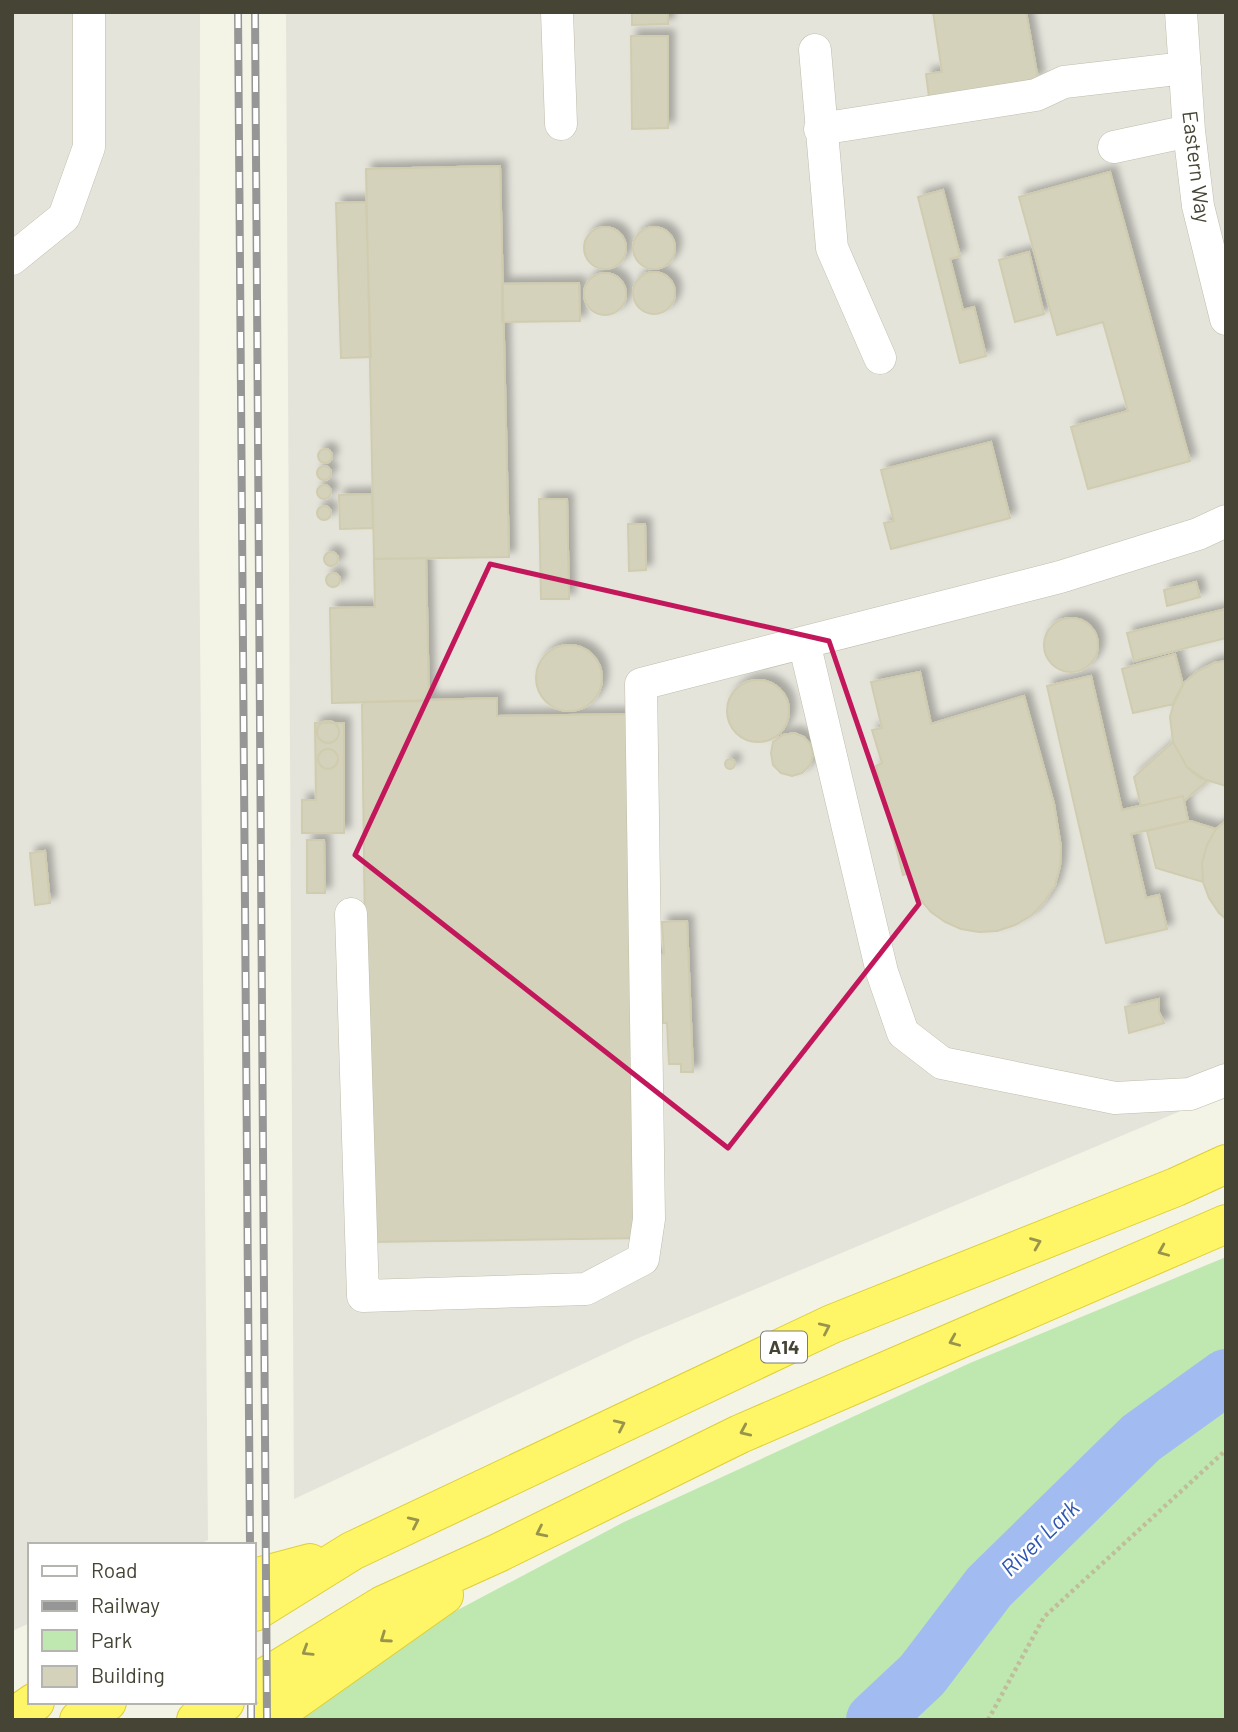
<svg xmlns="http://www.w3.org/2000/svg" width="1238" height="1732" font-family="Barlow,sans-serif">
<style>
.industrial{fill:#e5e4db}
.green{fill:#bee8af}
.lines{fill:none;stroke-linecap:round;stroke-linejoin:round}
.river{stroke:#a2bbf0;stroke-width:56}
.building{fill:#d5d2bc;stroke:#d0ccaf;stroke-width:2;filter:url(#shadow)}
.minor-casing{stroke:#bfbda9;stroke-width:33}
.highway-casing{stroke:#decf36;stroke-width:40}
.path{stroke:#c0be9a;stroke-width:4.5;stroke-dasharray:3.5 3.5;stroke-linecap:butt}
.minor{stroke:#fff;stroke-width:32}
.highway{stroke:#fef667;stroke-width:38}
.rail-casing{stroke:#969696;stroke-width:8}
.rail{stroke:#fff;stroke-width:5;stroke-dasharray:16;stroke-linecap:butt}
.oneway{stroke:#99944c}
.marked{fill:none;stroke:#c2185b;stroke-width:5;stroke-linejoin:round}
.labels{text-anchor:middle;stroke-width:5;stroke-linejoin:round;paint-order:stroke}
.shield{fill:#fff;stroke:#7e7c72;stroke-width:2}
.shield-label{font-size:19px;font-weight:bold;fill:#464435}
.street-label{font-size:21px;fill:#464435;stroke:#fff}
.water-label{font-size:23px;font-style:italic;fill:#2e56b2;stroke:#fff}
</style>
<defs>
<filter id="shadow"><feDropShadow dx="6" dy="-6" stdDeviation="3.5" flood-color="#0004"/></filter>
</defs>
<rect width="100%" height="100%" fill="#f3f3e6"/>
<path class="industrial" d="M 12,12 L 200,12 L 199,521 L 208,1540 L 198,1545 L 30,1545 L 30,1623 L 12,1631 Z
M 286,12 L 1226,12 L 1226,1092 L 636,1339 L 294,1499 Z"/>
<path class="green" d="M 1226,1257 L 1226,1720 L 297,1720 L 401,1640 L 624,1522 L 970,1363 Z"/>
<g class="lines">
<path class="river" d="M 874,1720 L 922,1675 L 989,1587 L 1141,1438 L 1226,1377"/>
</g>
<path class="building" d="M 632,12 L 668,12 L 668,24 L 632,25 Z
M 933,12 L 1026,12 L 1038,79 L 929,97 L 926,74 L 942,72 Z
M 631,36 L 668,36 L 668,128 L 632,129 Z
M 500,166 L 509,557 L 374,559 L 366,169 Z
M 1110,172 L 1190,461 L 1088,489 L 1071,427 L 1128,411 L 1103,322 L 1057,335 L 1019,197 Z
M 943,190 L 960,256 L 950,259 L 963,310 L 974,307 L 986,356 L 960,363 L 918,197 Z
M 366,202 L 371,357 L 341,358 L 336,203 Z
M633 248a21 21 0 1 1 42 0a21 21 0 1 1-42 0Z
M584 248a21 21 0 1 1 42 0a21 21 0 1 1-42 0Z
M 1029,252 L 1044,314 L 1015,322 L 999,260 Z
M633 293a21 21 0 1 1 42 0a21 21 0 1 1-42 0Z
M584 294a21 21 0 1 1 42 0a21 21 0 1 1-42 0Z
M 579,283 L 580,321 L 502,322 L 502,284 Z
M 991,442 L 1010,518 L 891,549 L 884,523 L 894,521 L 881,470 Z
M318 456a7 7 0 1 1 14 0a7 7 0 1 1-14 0Z
M317 473a7 7 0 1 1 14 0a7 7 0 1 1-14 0Z
M317 492a7 7 0 1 1 14 0a7 7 0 1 1-14 0Z
M 372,494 L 373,528 L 340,529 L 339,495 Z
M 539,499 L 567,499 L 569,599 L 541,599 Z
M317 513a7 7 0 1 1 14 0a7 7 0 1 1-14 0Z
M 628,524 L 645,524 L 646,570 L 629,571 Z
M324 559a7 7 0 1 1 14 0a7 7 0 1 1-14 0Z
M 426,558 L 429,701 L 332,703 L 330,608 L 375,607 L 374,559 Z
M326 580a7 7 0 1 1 14 0a7 7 0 1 1-14 0Z
M 1196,582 L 1200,597 L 1167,606 L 1164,590 Z
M 1226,609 L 1226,638 L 1134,661 L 1127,633 Z
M1044 645a27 27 0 1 1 54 0a27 27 0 1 1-54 0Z
M536 678a33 33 0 1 1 66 0a33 33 0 1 1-66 0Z
M 1175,654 L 1183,685 L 1174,704 L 1133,713 L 1122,669 Z
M 1226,661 L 1226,786 L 1200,778 L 1187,767 L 1173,742 L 1170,717 L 1175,699 L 1184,683 L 1198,671 L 1214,663 Z
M 920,672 L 931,724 L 1024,696 L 1054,804 L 1061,847 L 1060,866 L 1055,885 L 1045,901 L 1032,915 L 1015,925 L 997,931 L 979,932 L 961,929 L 945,922 L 931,912 L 919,898 L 910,882 L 909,873 L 903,875 L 876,766 L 882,763 L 872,730 L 882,728 L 871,682 Z
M 1091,676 L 1122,810 L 1183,796 L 1188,821 L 1131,834 L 1146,898 L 1159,895 L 1167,929 L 1106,943 L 1047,686 Z
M727 711a31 31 0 1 1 62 0a31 31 0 1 1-62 0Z
M 497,698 L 497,716 L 638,714 L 646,1238 L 369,1242 L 362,702 Z
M317 732a11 11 0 1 1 22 0a11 11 0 1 1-22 0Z
M 315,723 L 344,723 L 344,833 L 302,833 L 302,800 L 316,800 Z
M 794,733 L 804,737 L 811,745 L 813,755 L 810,765 L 802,773 L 792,776 L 781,773 L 773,765 L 771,753 L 773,742 L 783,735 Z
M 1173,742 L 1187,767 L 1207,781 L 1184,801 L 1183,796 L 1141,806 L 1134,777 Z
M318 759a10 10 0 1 1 20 0a10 10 0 1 1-20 0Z
M725 764a5 5 0 1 1 10 0a5 5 0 1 1-10 0Z
M 1190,821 L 1216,829 L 1207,845 L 1202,863 L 1203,882 L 1156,868 L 1147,831 Z
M 1226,821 L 1226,919 L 1219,913 L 1209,898 L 1203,882 L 1202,863 L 1207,845 L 1216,829 Z
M 307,840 L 324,840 L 325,893 L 307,893 Z
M 45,851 L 50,903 L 35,905 L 30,853 Z
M 687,921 L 693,1072 L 681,1072 L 681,1064 L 669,1064 L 667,1023 L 663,1023 L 662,993 L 644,993 L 643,955 L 664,954 L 662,922 Z
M 1159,999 L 1159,1012 L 1164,1023 L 1129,1033 L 1125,1007 Z"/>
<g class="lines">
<defs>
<path id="minor" d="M 557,12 L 561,124
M 1181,12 L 1189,131 L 1198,206 L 1226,319
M 815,50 L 832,248 L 880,358
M 820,129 L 1036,95 L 1064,82 L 1185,68
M 1114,147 L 1189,131
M 12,259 L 64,217 L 89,147 L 89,12
M 804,642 L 882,972 L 903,1033 L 942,1063 L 1115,1098 L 1190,1094 L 1226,1080
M 351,914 L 363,1296 L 586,1289 L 643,1259 L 649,1219 L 641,684 L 1060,577 L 1198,534 L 1226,521"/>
<path id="highway" d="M 254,1578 L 310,1563
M 254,1612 L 352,1551 L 832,1324 L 1176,1187 L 1226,1164
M 254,1684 L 383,1605 L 498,1553 L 740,1434 L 1226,1224
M 12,1718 L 35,1702
M 79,1720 L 107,1702
M 196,1720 L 225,1702
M 267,1720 L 444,1595"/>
</defs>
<use href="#minor" class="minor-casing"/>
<use href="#highway" class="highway-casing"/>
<path class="path" d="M 988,1720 L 1044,1617 L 1226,1450"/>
<use href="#minor" class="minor"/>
<use href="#highway" class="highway"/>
<defs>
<path id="rail" d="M 238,12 L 250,1545
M 255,12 L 267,1720
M 251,1702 L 251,1720"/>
</defs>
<use href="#rail" class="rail-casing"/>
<use href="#rail" class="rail"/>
</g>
<defs><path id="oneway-chevron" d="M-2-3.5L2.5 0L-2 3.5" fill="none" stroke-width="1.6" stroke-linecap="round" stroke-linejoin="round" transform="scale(1.75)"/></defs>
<g class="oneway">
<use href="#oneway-chevron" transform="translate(1036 1243) rotate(-22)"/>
<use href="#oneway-chevron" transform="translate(1163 1251) rotate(157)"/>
<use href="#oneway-chevron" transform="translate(825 1328) rotate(-25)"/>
<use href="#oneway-chevron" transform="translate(954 1341) rotate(157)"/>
<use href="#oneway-chevron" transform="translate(620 1425) rotate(-25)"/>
<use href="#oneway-chevron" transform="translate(745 1431) rotate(156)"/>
<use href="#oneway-chevron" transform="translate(414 1522) rotate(-25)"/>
<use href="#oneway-chevron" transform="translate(541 1532) rotate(154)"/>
<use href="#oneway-chevron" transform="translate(385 1638) rotate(145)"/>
<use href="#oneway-chevron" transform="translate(307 1651) rotate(148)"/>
</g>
<path class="marked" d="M 490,564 L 829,641 L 919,904 L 728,1148 L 355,855 Z"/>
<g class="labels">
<rect class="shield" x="761" y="1331.5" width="46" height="31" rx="5"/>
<g class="shield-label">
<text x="784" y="1354">A14</text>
</g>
<g class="street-label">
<text transform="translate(1196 167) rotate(83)" y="7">Eastern Way</text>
</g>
<g class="water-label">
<text transform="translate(1040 1538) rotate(-44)" y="8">River Lark</text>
</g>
</g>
<rect width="1238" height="1732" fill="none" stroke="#464435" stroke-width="28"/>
<rect x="28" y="1543" width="228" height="161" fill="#ffffff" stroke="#b5b4ae" stroke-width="2"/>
<rect x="42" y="1566" width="35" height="10" fill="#ffffff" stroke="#b5b4ae" stroke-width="2"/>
<text x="91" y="1578" font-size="21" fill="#464435">Road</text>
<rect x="42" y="1601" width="35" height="10" fill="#969696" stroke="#b5b4ae" stroke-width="2"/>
<text x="91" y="1613" font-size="21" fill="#464435">Railway</text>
<rect x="42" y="1630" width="35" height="21" fill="#bee8af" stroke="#b5b4ae" stroke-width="2"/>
<text x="91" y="1648" font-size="21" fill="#464435">Park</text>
<rect x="42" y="1666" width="35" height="21" fill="#d5d2bc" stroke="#b5b4ae" stroke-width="2"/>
<text x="91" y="1683" font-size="21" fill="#464435">Building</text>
</svg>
